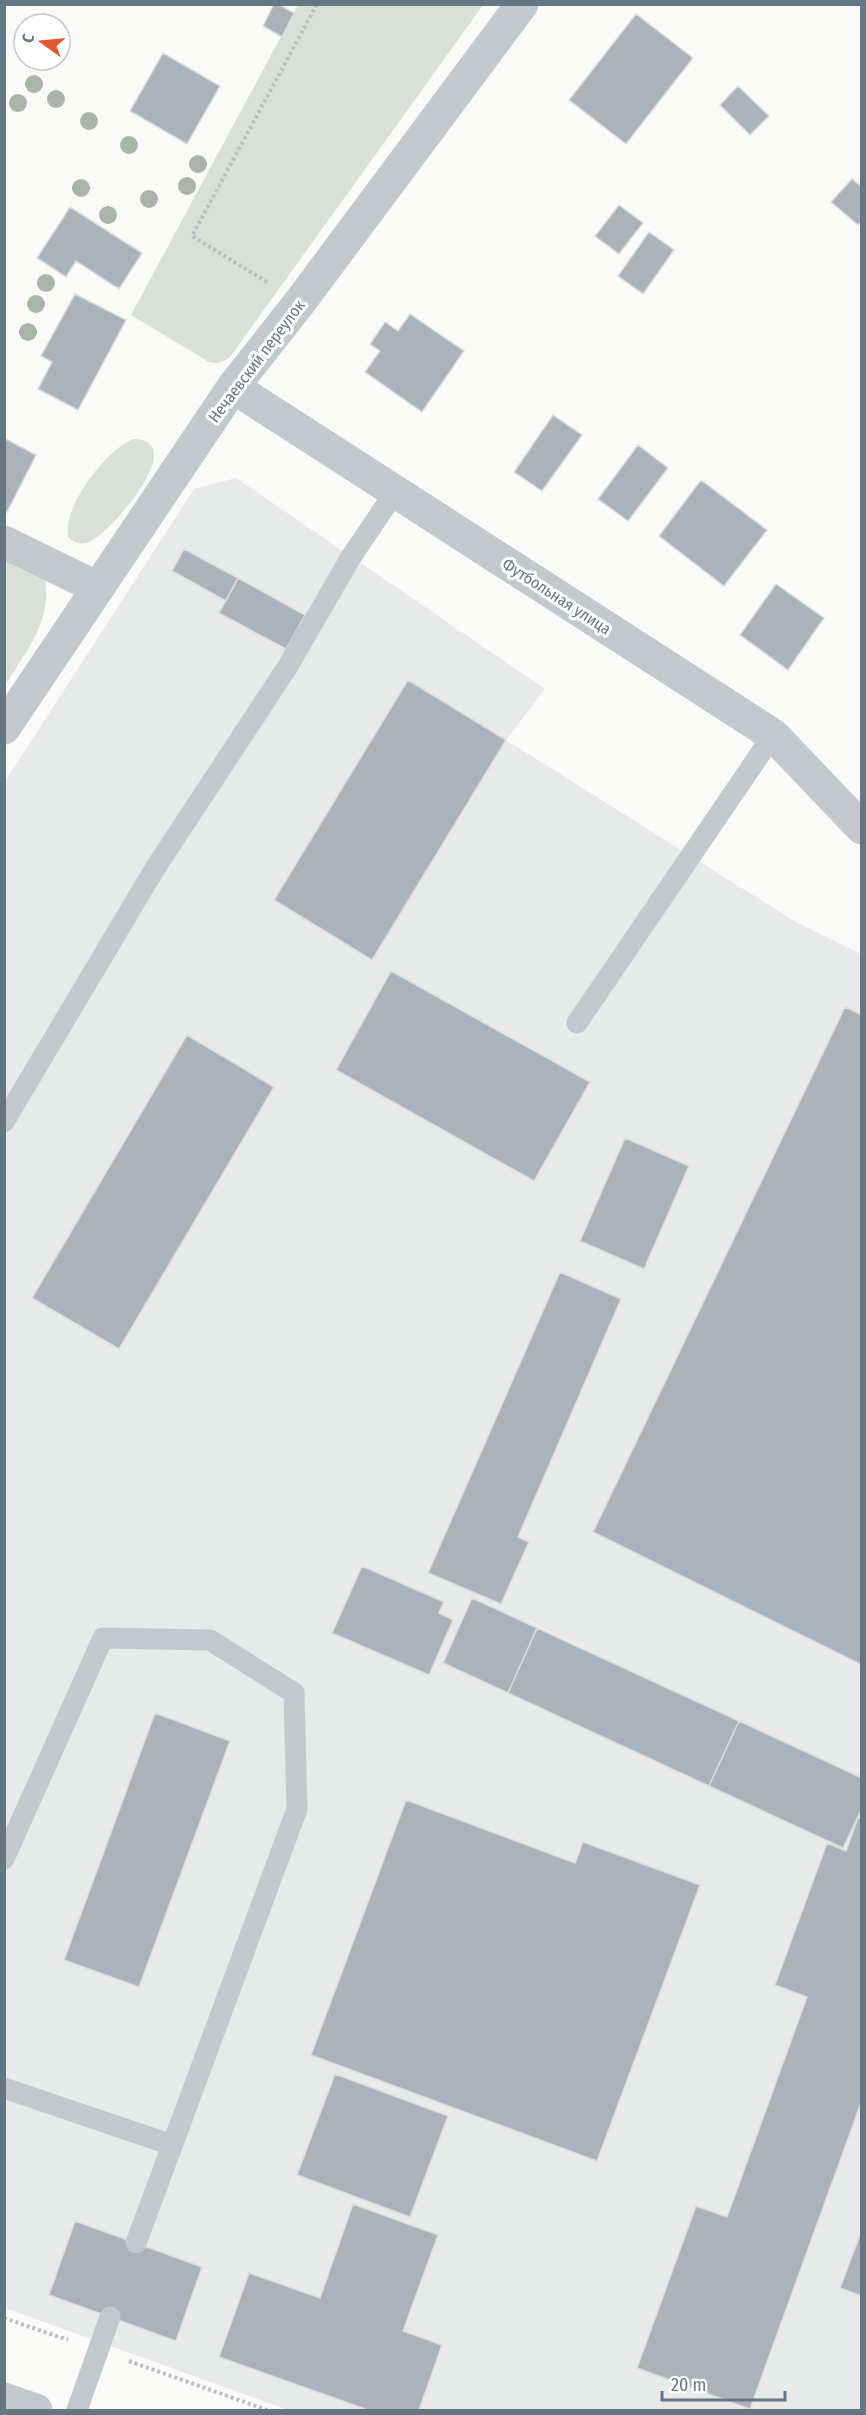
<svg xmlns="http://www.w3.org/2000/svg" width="866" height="2415" font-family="'Fira Sans Condensed',sans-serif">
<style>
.built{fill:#e8e9e9;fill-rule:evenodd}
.green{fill:#dadfd7}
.building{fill:#aab3b9;stroke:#dcdcda;stroke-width:1.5}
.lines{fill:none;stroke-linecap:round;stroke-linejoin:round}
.path{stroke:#bbbfc2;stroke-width:4;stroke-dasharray:3 3;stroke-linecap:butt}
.service{stroke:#c3c8cc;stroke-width:21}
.minor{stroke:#c3c8cc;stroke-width:33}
.tertiary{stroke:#c3c8cc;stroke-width:33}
.tree{fill:#aab4a7}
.labels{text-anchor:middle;stroke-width:6;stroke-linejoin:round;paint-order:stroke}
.street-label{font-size:16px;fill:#657683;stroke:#fff}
</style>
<rect width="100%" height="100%" fill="#fafaf8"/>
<path class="built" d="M 236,478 L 545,689 L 506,740 L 796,922 L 861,954 L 861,2410 L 288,2410 L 5,2308 L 4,783 L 194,489 ZM 523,1618 L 710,1712 L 537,1626 Z"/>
<path class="green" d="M 298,5 L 483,5 L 230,357 C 222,363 218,364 209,362 L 131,315 Z
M 133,439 C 192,439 110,534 89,542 C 80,545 74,543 68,537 C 63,506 105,451 133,439 Z
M 5,553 L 45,579 C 52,621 26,652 5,685 Z"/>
<path class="building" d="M 274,4 L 278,4 L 294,13 L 282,37 L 263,26 Z
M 636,14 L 693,58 L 626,144 L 569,100 Z
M 163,53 L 220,86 L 187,144 L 130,111 Z
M 738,86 L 769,116 L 750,135 L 720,105 Z
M 852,179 L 862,187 L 862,221 L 858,225 L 831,202 Z
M 619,205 L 643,223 L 619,254 L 595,236 Z
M 70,207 L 142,253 L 119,289 L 76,261 L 66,277 L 37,258 Z
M 649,232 L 674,250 L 643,294 L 618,276 Z
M 75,294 L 126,320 L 78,410 L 38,389 L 52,362 L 41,356 Z
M 410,314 L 464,351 L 422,412 L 365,372 L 380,351 L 370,344 L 385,322 L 398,331 Z
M 553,415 L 582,435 L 542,491 L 514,472 Z
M 4,438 L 36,455 L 7,512 L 4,511 Z
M 638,445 L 668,468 L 628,521 L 598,499 Z
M 701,480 L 767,530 L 724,586 L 659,536 Z
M 184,549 L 238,578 L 226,601 L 172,571 Z
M 238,578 L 305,615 L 286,649 L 219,613 Z
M 776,584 L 824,618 L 788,670 L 740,635 Z
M 408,680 L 506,740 L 372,960 L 274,900 Z
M 391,971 L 590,1082 L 534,1181 L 336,1070 Z
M 845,1007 L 862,1015 L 862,1665 L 593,1532 Z
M 187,1035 L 274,1087 L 119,1349 L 32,1298 Z
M 625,1138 L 689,1166 L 644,1269 L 580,1241 Z
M 560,1272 L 621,1299 L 518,1537 L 529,1542 L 501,1604 L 428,1573 Z
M 362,1566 L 444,1602 L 439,1613 L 453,1620 L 429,1675 L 332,1633 Z
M 472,1598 L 537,1628 L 508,1693 L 443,1663 Z
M 537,1628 L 739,1721 L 709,1786 L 508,1693 Z
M 155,1713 L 230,1741 L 139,1987 L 64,1960 Z
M 739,1721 L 862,1778 L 862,1808 L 843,1848 L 709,1786 Z
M 406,1800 L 575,1863 L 583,1842 L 700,1885 L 597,2161 L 311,2055 Z
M 858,1818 L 862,1819 L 862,2100 L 750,2409 L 637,2368 L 696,2206 L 727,2217 L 807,1997 L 775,1985 L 827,1843 L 846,1851 Z
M 335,2074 L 448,2116 L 410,2217 L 297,2175 Z
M 353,2204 L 438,2235 L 403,2331 L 442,2345 L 419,2410 L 368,2410 L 219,2357 L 249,2273 L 320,2298 Z
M 75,2221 L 202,2267 L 176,2341 L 49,2295 Z
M 862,2230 L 862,2296 L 840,2288 Z"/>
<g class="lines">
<path class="path" d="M 267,282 L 192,236 L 317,4
M 4,2318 L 68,2340
M 129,2361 L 267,2410"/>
<path class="service" d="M 577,1023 L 773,735
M 4,1122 L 154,870 L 288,666 L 351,557 L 395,492
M 4,1859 L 103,1638 L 210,1640 L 294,1693 L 297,1809 L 136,2243
M 4,2088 L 172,2145
M 77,2410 L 110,2317"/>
<path class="minor" d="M 233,387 L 773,735 L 862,828
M 4,542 L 98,588
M 4,728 L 233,387 L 300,302 L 522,4"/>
<path class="tertiary" d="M 4,2399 L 36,2410"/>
</g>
<g class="tree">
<circle cx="34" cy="84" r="9"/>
<circle cx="56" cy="99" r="9"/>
<circle cx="18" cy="103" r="9"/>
<circle cx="89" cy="121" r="9"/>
<circle cx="129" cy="145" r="9"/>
<circle cx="198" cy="164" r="9"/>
<circle cx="187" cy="186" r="9"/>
<circle cx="81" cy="188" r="9"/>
<circle cx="149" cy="199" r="9"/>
<circle cx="108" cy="215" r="9"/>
<circle cx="46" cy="283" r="9"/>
<circle cx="36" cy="304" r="9"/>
<circle cx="28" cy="332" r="9"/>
</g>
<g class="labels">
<g class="street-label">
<text transform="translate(256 361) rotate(-53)" y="6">Нечаевский переулок</text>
<text transform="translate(557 596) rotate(33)" y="6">Футбольная улица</text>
</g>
</g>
<rect width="866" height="2415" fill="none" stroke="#657683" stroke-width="12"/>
<g transform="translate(42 42) rotate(285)"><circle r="28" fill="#ffffff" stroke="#c1c8cd" stroke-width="1.5"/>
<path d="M0-4.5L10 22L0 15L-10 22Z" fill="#e4572e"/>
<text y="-9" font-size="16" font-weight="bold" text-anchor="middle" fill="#657683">С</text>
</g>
<path d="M662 2391v9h123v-9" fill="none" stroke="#657683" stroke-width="3"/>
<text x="671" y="2391" font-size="18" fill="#657683" stroke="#ffffff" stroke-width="4.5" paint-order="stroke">20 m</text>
</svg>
